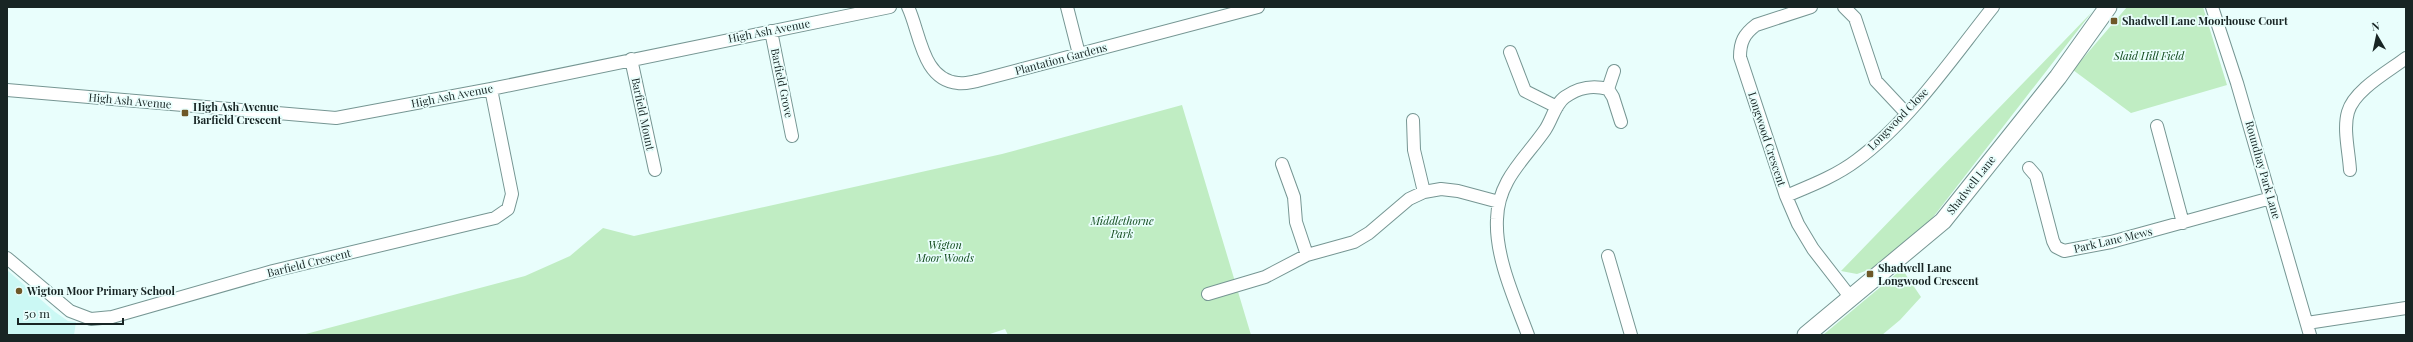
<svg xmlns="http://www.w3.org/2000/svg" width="2413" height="342" font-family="'Playfair Display',serif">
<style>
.built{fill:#cbf8f4}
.green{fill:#c0edc3}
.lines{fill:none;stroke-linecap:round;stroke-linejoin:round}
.street-casing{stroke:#769693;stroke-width:14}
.secondary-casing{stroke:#769693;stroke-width:19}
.street{stroke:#fff;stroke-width:12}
.secondary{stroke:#fff;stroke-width:17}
.poi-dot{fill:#6e5828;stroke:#e9fefc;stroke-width:1.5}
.labels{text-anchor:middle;stroke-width:3.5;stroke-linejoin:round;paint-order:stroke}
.poi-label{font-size:11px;font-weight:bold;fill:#182524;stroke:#e9fefc;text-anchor:start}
.street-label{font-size:11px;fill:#182524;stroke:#e9fefc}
.park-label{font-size:11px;font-style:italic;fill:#114b1d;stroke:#e9fefc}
</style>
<rect width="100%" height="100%" fill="#e9fefc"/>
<path class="built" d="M 7,270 L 55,312 L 68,321 L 76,322 L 74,335 L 7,335 Z"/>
<path class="green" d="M 2127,7 L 2203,7 L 2227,85 L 2131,113 L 2073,70 Z
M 2092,12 L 1927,225 L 1871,269 L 1857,274 L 1841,271 Z
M 1182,105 L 1251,335 L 1008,335 L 1005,329 L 987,335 L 302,335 L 525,276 L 570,256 L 603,228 L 634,236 L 1002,154 Z
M 1902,269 L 1921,297 L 1900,320 L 1882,335 L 1823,335 Z"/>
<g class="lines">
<defs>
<path id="street" d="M 908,7 C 920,32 922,80 958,83 C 964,84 971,82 977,81 L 1258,7
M 1067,7 L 1079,54
M 1811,7 L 1756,25 C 1744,34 1740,42 1740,57 L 1786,196 L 1798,224 L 1813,249 L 1851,298
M 1844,7 L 1855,18 L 1876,81 L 1906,113
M 2212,7 L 2237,83 L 2310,335
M 771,31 L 792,136
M 1510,52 L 1525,91 L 1557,107
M 631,59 L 655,170
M 1608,89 L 1614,71
M 7,90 L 336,118 L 491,89 L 890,7
M 1413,120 L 1414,150 L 1424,192
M 2157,126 L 2183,223
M 1282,164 L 1294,197 L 1296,222 L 1307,255
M 2029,168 L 2036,176 L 2053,241 L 2056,247 L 2064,251 L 2111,242 L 2271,198
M 2350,170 C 2349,152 2343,129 2348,112 C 2354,90 2389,71 2406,58
M 1786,196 C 1810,186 1836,176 1857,160 C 1909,122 1953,57 1993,7
M 1608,256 L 1631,335
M 7,258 L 70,311 L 91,319 L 112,317 L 273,271 L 495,218 L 508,209 L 512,194 L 491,89
M 1208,294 L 1265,277 L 1307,255 L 1354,242 L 1369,233 L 1409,199 L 1424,192 L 1441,189 L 1458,191 L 1499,202
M 2307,323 L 2406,308
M 1528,335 C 1515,300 1495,257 1497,219 C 1498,180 1525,159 1545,130 C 1552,120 1555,104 1565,97 C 1579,87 1592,85 1608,89 L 1613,97 L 1621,122"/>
<path id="secondary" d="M 1806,335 L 1943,221 L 2058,77 L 2108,7"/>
</defs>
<use href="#street" class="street-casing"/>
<use href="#secondary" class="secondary-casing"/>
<use href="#street" class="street"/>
<use href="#secondary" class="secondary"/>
</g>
<g class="poi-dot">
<rect x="2110" y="17" width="8" height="8" rx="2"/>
<rect x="181" y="109" width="8" height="8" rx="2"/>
<rect x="1866" y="270" width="8" height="8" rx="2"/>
<circle cx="19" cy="291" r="4"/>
</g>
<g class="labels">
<g class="poi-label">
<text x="2122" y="25">Shadwell Lane Moorhouse Court</text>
<text x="193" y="111">High Ash Avenue<tspan x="193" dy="13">Barfield Crescent</tspan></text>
<text x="1878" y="272">Shadwell Lane<tspan x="1878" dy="13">Longwood Crescent</tspan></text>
<text x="27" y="295">Wigton Moor Primary School</text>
</g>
<g class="street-label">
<text transform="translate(769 31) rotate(-11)" y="4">High Ash Avenue</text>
<text transform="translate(1061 59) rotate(-15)" y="4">Plantation Gardens</text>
<text transform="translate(782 83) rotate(78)" y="4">Barfield Grove</text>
<text transform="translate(452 96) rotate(-11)" y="4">High Ash Avenue</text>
<text transform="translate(130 101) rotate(5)" y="4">High Ash Avenue</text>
<text transform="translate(643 114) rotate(78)" y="4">Barfield Mount</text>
<text transform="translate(1898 119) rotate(-46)" y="4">Longwood Close</text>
<text transform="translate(1767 139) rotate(72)" y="4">Longwood Crescent</text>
<text transform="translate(2263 170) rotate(74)" y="4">Roundhay Park Lane</text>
<text transform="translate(1971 185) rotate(-52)" y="4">Shadwell Lane</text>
<text transform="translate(2113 240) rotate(-13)" y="4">Park Lane Mews</text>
<text transform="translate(309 263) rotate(-14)" y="4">Barfield Crescent</text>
</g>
<g class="park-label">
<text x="2149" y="60">Slaid Hill Field</text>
<text x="1122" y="225">Middlethorne<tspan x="1122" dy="13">Park</tspan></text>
<text x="945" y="249">Wigton<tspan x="945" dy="13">Moor Woods</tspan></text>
</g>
</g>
<rect width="2413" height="342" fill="none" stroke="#182524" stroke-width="16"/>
<g transform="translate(2377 36) rotate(351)" stroke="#e9fefc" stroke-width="3" paint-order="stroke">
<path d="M0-3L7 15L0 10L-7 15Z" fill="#182524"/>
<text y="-6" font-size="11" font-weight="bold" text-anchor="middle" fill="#182524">N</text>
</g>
<path d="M18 318v6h105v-6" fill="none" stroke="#182524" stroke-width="2"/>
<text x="24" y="318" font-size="12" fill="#182524" stroke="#e9fefc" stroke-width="3" paint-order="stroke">50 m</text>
</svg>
